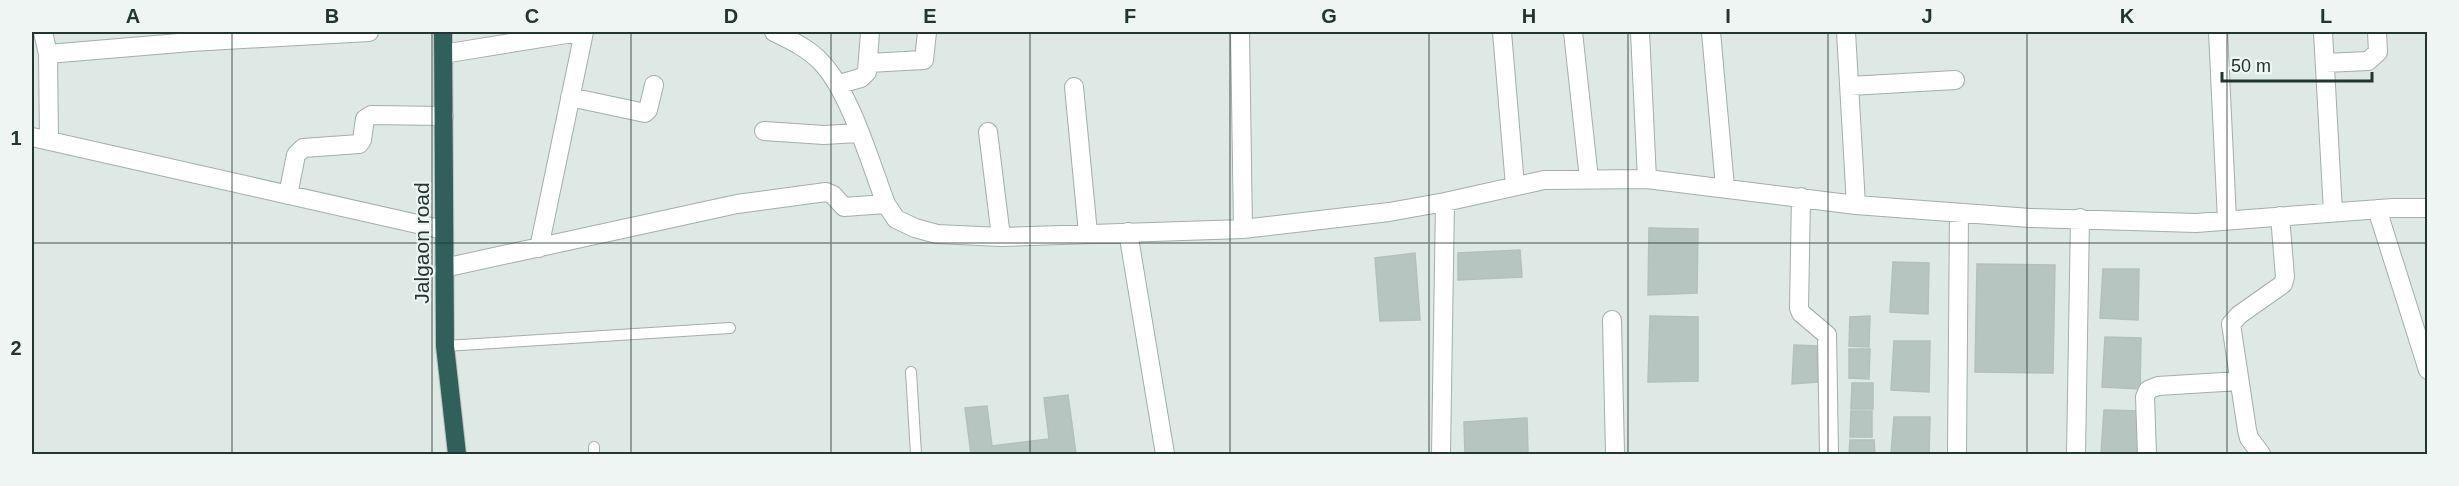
<svg xmlns="http://www.w3.org/2000/svg" width="2459" height="486" font-family="Arial,sans-serif">
<style>
.building{fill:#b7c5c1;stroke:#b1c1bc;stroke-width:1.5}
.lines{fill:none;stroke-linecap:round;stroke-linejoin:round}
.lane-casing{stroke:#a2afab;stroke-width:12}
.street-casing{stroke:#a2afab;stroke-width:20}
.highway-casing{stroke:#bcc3c2;stroke-width:20}
.lane{stroke:#fff;stroke-width:10}
.street{stroke:#fff;stroke-width:18}
.highway{stroke:#306059;stroke-width:18}
.grid{fill:none;stroke:#213632;stroke-width:1.5;stroke-opacity:0.55}
.labels{text-anchor:middle;stroke-width:4.5;stroke-linejoin:round;paint-order:stroke}
.street-label{font-size:21px;fill:#213632;stroke:#eef5f2}
.neatline{fill:none;stroke:#213632;stroke-width:2}
.grid-label{font-size:20px;text-anchor:middle;font-weight:bold;fill:#213632}
</style>
<rect width="100%" height="100%" fill="#dee8e4"/>
<path class="building" d="M 1649,228 L 1698,229 L 1697,293 L 1648,295 Z
M 1520,250 L 1522,277 L 1458,280 L 1458,253 Z
M 1415,253 L 1420,320 L 1380,321 L 1375,258 Z
M 1893,262 L 1929,263 L 1928,314 L 1890,312 Z
M 1977,264 L 2055,265 L 2053,373 L 1975,372 Z
M 2103,269 L 2139,269 L 2138,320 L 2100,318 Z
M 1650,316 L 1698,317 L 1698,381 L 1648,382 Z
M 1870,316 L 1869,347 L 1849,346 L 1850,317 Z
M 2105,337 L 2141,338 L 2140,389 L 2102,387 Z
M 1894,341 L 1930,341 L 1929,392 L 1891,390 Z
M 1794,345 L 1817,346 L 1818,382 L 1792,384 Z
M 1849,349 L 1870,349 L 1869,379 L 1849,378 Z
M 1852,383 L 1873,383 L 1873,409 L 1851,409 Z
M 1068,395 L 1076,454 L 971,454 L 965,408 L 987,406 L 992,446 L 1049,439 L 1044,398 Z
M 2104,410 L 2140,411 L 2138,454 L 2101,454 Z
M 1851,411 L 1872,411 L 1872,437 L 1850,437 Z
M 1894,417 L 1930,417 L 1929,454 L 1891,454 Z
M 1527,418 L 1528,454 L 1465,454 L 1464,422 Z
M 1850,440 L 1874,440 L 1875,454 L 1849,454 Z"/>
<g class="lines">
<defs>
<path id="lane" d="M 445,346 L 730,328
M 911,372 L 916,454
M 594,447 L 594,454"/>
<path id="street" d="M 43,32 L 48,54 L 49,141
M 774,32 C 790,40 808,48 821,62 C 850,92 870,162 886,204 L 896,219 L 915,228 L 937,234 L 1001,237 L 1243,229 L 1389,212 L 1445,202 L 1544,180 L 1647,179 L 1856,205 L 2030,218 L 2196,223 L 2393,208 L 2428,208
M 1240,32 L 1243,229
M 1502,32 L 1515,186
M 1573,32 L 1589,179
M 1640,32 L 1647,179
M 1711,32 L 1725,187
M 1846,32 L 1856,205
M 2218,32 L 2227,220
M 2323,32 L 2333,212
M 48,54 L 191,42 L 369,32
M 443,54 L 579,32
M 868,63 L 924,60 L 927,32
M 2325,63 L 2368,61 L 2378,52 L 2377,32
M 839,84 L 861,78 L 867,72 L 870,32
M 1850,86 L 1955,80
M 1074,87 L 1088,233
M 570,97 L 645,113 L 648,110 L 654,85
M 764,131 L 824,135 L 858,133
M 988,132 L 1001,237
M 32,137 L 444,230
M 288,195 L 296,155 L 303,148 L 359,144 L 362,140 L 365,119 L 371,115 L 444,116
M 1801,197 L 1799,308 L 1801,313 L 1827,335 L 1829,454
M 2377,209 L 2428,370
M 1128,232 L 1165,454
M 539,248 L 584,32
M 444,268 L 737,204 L 826,192 L 833,195 L 844,207 L 886,204
M 1612,320 L 1615,454
M 1441,454 L 1445,202
M 1957,454 L 1959,213
M 2076,454 L 2080,218
M 2147,454 L 2145,397 L 2148,390 L 2158,386 L 2239,381
M 2261,454 L 2249,438 L 2247,430 L 2231,324 L 2239,315 L 2283,284 L 2285,277 L 2280,216"/>
<path id="highway" d="M 443,32 L 445,346 L 457,454"/>
</defs>
<use href="#lane" class="lane-casing"/>
<use href="#street" class="street-casing"/>
<use href="#highway" class="highway-casing"/>
<use href="#lane" class="lane"/>
<use href="#street" class="street"/>
<use href="#highway" class="highway"/>
</g>
<path class="grid" d="M 232,32 L 232,454M 432,32 L 432,454M 631,32 L 631,454M 831,32 L 831,454M 1030,32 L 1030,454M 1230,32 L 1230,454M 1429,32 L 1429,454M 1628,32 L 1628,454M 1828,32 L 1828,454M 2027,32 L 2027,454M 2227,32 L 2227,454M 32,243 L 2428,243"/>
<g class="labels">
<g class="street-label">
<text transform="translate(422 243) rotate(-90)" y="7">Jalgaon road</text>
</g>
</g>
<rect width="2459" height="486" fill="none" stroke="#eef5f2" stroke-width="66"/>
<path d="M2222 72v9h150v-9" fill="none" stroke="#213632" stroke-width="3"/>
<text x="2231" y="72" font-size="18" fill="#213632" stroke="#eef5f2" stroke-width="4.5" paint-order="stroke">50 m</text>
<rect x="33" y="33" width="2393" height="420" class="neatline"/>
<g class="grid-label">
<text x="133" y="23">A</text>
<text x="332" y="23">B</text>
<text x="532" y="23">C</text>
<text x="731" y="23">D</text>
<text x="930" y="23">E</text>
<text x="1130" y="23">F</text>
<text x="1329" y="23">G</text>
<text x="1529" y="23">H</text>
<text x="1728" y="23">I</text>
<text x="1927" y="23">J</text>
<text x="2127" y="23">K</text>
<text x="2326" y="23">L</text>
<text x="16" y="145">1</text>
<text x="16" y="355">2</text>
</g>
</svg>
